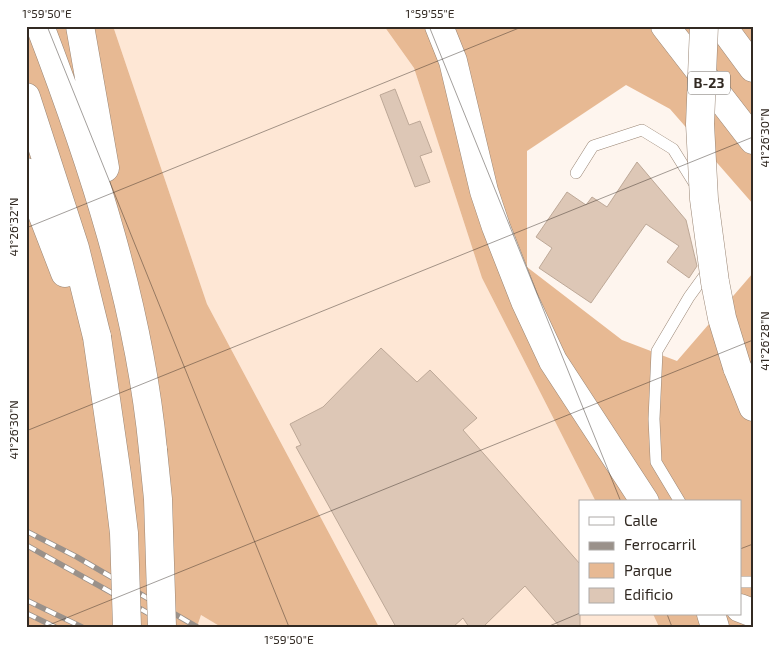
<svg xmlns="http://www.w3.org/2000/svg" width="779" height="653" font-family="'Exo 2',sans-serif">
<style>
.built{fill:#fee7d5}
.green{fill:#e7b993}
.building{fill:#ddc7b6;stroke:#bda897}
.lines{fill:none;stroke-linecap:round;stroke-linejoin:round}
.lane-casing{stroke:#998574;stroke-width:12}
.secondary-casing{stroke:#998574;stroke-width:29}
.highway-casing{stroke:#998574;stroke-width:29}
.lane{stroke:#fff;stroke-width:11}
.secondary{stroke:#fff;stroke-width:28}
.highway{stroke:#fff;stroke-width:28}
.rail-casing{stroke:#9a918a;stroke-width:5.5}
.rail{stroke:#fff;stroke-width:4;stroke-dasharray:11;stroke-linecap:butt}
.highway-bridge-casing{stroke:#998574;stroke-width:29;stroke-linecap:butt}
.highway-bridge{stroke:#fff;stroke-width:28}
.ticks{fill:none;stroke:#322a23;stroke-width:1;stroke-opacity:0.45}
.labels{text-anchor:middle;stroke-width:4;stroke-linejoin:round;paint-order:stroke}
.shield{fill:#fff;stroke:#706a65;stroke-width:1}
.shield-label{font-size:14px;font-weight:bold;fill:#322a23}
.neatline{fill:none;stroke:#322a23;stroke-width:2}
.ticks-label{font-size:12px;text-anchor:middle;fill:#322a23}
</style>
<rect width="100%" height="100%" fill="#fef5ee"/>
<path class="built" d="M 113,26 L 384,26 L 414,68 L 482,278 L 596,502 L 580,502 L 580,614 L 653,614 L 659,627 L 379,627 L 207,304 Z
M 201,615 L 221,627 L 197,627 Z"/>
<path class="green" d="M 26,26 L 113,26 L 207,304 L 379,627 L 221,627 L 201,615 L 197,627 L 26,627 Z
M 384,26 L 753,26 L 753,204 L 670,109 L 626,85 L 527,151 L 527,267 L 622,340 L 677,361 L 753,273 L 753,627 L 659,627 L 653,614 L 740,614 L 740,502 L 596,502 L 482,278 L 414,68 Z"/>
<path class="building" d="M 395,89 L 409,125 L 420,121 L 432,152 L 420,156 L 430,182 L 415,187 L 380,95 Z
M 637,162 L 686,220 L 697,266 L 689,278 L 667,262 L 679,246 L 646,224 L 591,303 L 539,268 L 552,248 L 536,237 L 567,192 L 586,205 L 592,197 L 607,207 Z
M 381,348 L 417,382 L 430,370 L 477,418 L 463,430 L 580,564 L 580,627 L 560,627 L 525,586 L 483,627 L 469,627 L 463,618 L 453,627 L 396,627 L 296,447 L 301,445 L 290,424 L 323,407 Z"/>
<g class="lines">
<defs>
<path id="lane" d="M 576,173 L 593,146 L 642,130 L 673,149 L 696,186
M 680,502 L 656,462 L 654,419 L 657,351 L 689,297 L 710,268
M 740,582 L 753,582"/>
<path id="secondary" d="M 439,26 L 453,61 L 484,191 L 496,227 L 525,301 L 553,361 L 645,502
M 740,608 L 753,613
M 711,614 L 715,627"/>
<path id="highway" d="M 40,26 C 92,162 139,304 153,450
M 80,26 L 105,168
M 665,26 L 753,140
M 722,26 L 753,68
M 26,97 L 75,248 L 97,337
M 26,172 L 65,273
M 737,367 L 753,407"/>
</defs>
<use href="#lane" class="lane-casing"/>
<use href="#secondary" class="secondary-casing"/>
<use href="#highway" class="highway-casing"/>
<use href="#lane" class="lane"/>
<use href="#secondary" class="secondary"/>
<use href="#highway" class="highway"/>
<defs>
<path id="rail" d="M 26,531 L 77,557 L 197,627
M 26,545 L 173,627
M 26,600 L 82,627
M 26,613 L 55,627"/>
</defs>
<use href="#rail" class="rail-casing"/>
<use href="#rail" class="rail"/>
<defs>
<path id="highway-bridge" d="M 704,26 L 700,124 L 704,199 L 715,282 L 722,318 L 737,367
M 97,337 L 117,475 L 124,533 L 127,627
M 153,450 L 158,499 L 162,627"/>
</defs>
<use href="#highway-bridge" class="highway-bridge-casing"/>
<use href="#highway-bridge" class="highway-bridge"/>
</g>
<path class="ticks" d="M 47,26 L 289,627M 429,26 L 621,502M 26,228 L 524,26M 26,431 L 753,137M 740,549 L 753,544M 667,614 L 672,627M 44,627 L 753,340M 547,627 L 580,613"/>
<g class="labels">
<rect class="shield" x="688" y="71.5" width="42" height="23" rx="4"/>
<g class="shield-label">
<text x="709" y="88">B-23</text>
</g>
</g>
<rect width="779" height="653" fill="none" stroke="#ffffff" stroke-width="55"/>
<rect x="579" y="500" width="162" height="115" fill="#ffffff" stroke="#adaaa7"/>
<rect x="589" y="517" width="25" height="8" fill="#ffffff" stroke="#adaaa7"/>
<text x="624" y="526" font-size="15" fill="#322a23">Calle</text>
<rect x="589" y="542" width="25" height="8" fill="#9a918a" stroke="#adaaa7"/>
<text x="624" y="550" font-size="15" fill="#322a23">Ferrocarril</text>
<rect x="589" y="563" width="25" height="15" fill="#e7b993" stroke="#adaaa7"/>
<text x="624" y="576" font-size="15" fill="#322a23">Parque</text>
<rect x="589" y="588" width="25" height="15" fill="#ddc7b6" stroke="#adaaa7"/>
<text x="624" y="600" font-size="15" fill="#322a23">Edificio</text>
<rect x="28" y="28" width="724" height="598" class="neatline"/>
<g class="ticks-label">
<text x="47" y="18">1°59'50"E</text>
<text x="430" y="18">1°59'55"E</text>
<text transform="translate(765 138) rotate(-90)" y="4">41°26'30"N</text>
<text transform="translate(14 227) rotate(-90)" y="4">41°26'32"N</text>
<text transform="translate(765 341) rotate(-90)" y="4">41°26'28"N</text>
<text transform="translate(14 430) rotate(-90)" y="4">41°26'30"N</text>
<text x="289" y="644">1°59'50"E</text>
</g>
</svg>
